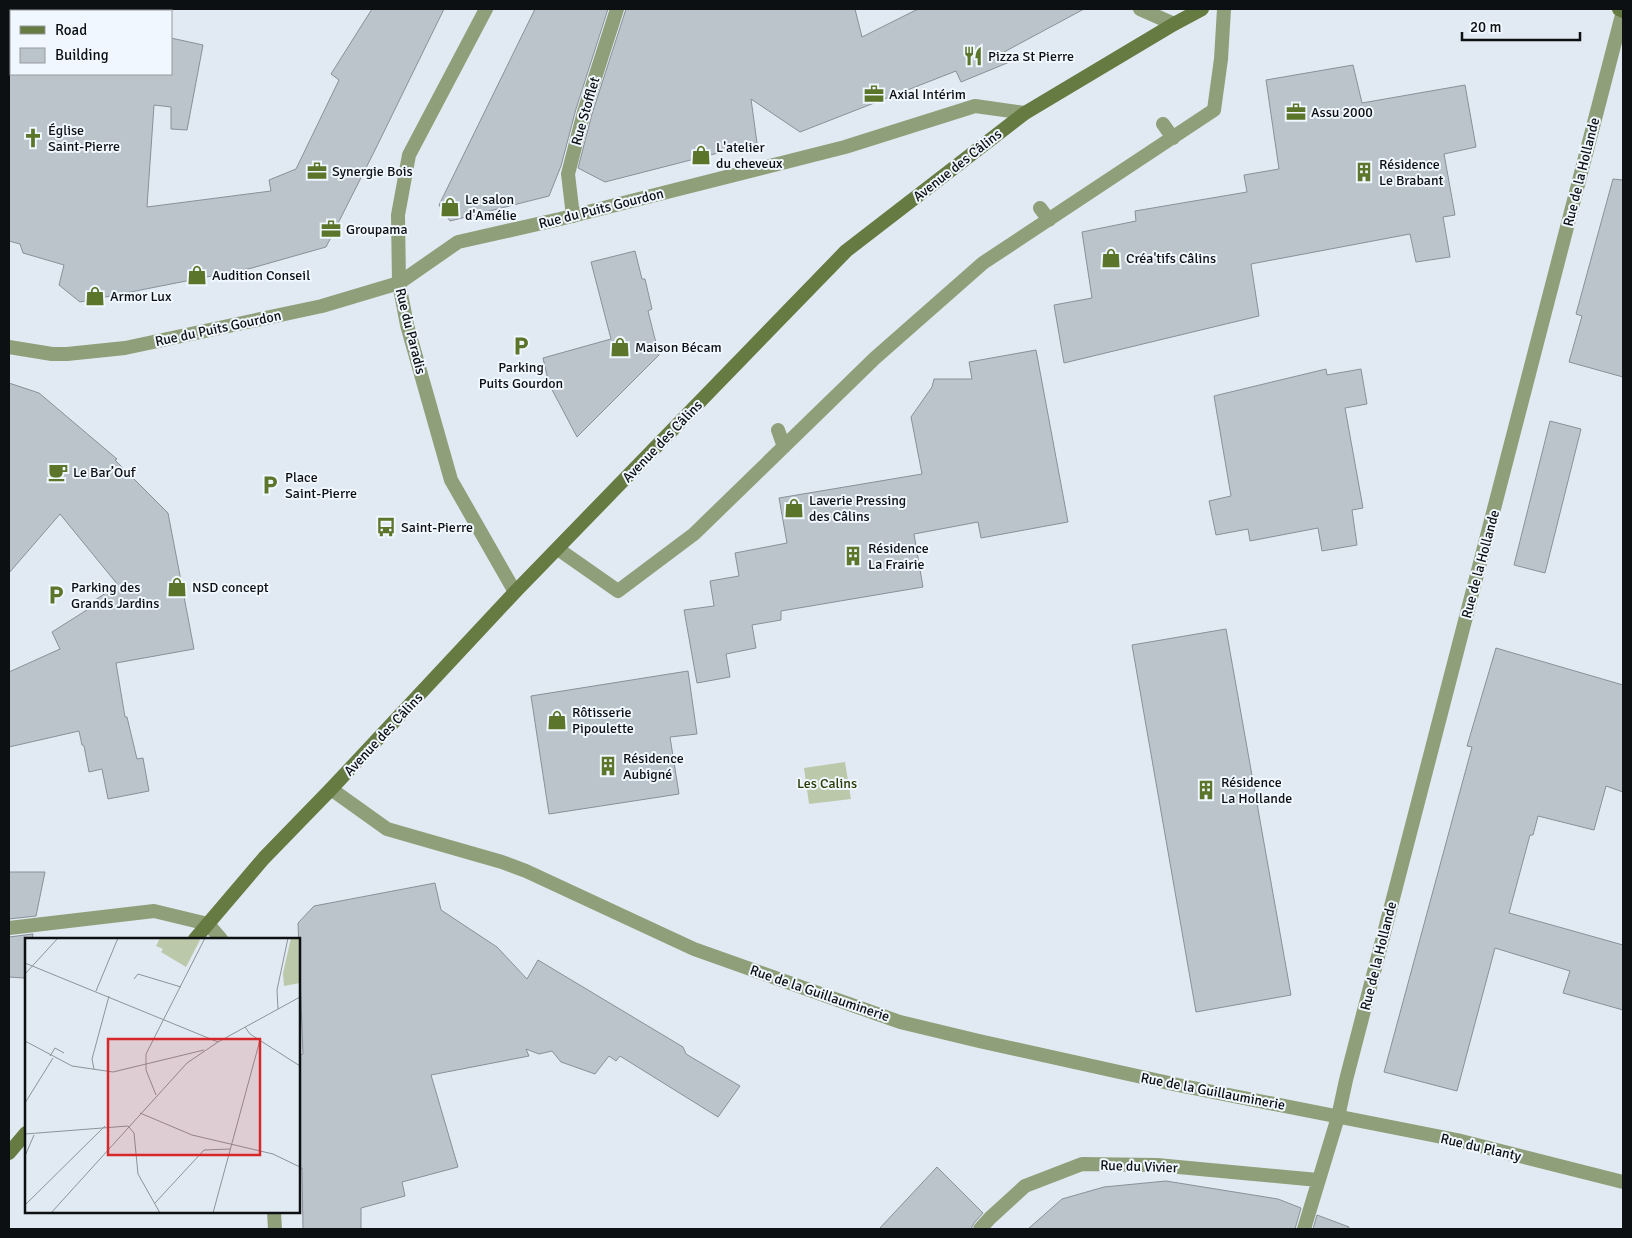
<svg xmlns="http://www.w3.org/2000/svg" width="1632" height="1238" font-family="Signika,sans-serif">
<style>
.green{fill:#bbc8aa}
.building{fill:#bbc3cb;stroke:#899098}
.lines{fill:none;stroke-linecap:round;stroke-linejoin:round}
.service{stroke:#8f9f79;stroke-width:14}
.minor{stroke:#8f9f79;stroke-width:14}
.tertiary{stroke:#8f9f79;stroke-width:14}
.secondary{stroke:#657b41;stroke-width:14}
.labels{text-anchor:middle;stroke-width:4;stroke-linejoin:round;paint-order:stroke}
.poi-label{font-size:14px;fill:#0d1013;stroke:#f0f7fe;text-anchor:start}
.street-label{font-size:14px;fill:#0d1013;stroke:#f0f7fe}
.park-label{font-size:14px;fill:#293a04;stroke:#f0f7fe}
.inset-road{fill:none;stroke:#8c9399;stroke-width:1}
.view{fill:#d62828;fill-opacity:0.15;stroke:#d62828;stroke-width:2.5}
.inset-edge{fill:none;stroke:#0d1013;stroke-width:2.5}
</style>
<rect width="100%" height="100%" fill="#e1eaf2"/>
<path class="green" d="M 845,762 L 851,799 L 809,804 L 804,768 Z"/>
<path class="building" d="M 372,9 L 444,9 L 375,150 L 326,247 L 252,268 L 80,302 L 59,285 L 64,265 L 23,253 L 20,244 L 9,241 L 9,74 L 171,74 L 171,38 L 203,45 L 187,130 L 171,129 L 171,107 L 154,105 L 147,207 L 271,191 L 269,180 L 296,169 L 339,80 L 331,74 Z
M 535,9 L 608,9 L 576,109 L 561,166 L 549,196 L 450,221 L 439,205 Z
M 626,9 L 855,9 L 862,37 L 918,9 L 1084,9 L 1004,52 L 1012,61 L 961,82 L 956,71 L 800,132 L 751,99 L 757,143 L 605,182 L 578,168 L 592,114 Z
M 1353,65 L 1362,103 L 1465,85 L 1476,147 L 1444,154 L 1455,215 L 1443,217 L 1450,257 L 1416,262 L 1410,234 L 1251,264 L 1259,316 L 1064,363 L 1054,305 L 1092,298 L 1082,232 L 1136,221 L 1135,211 L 1247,192 L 1244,175 L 1279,169 L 1266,80 Z
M 1613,179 L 1623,180 L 1623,377 L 1569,362 L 1582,316 L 1576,314 Z
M 635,251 L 642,279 L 645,279 L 652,309 L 648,311 L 659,355 L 577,437 L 549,384 L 543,358 L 611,339 L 591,262 Z
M 1036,350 L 1068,522 L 981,538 L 978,522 L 914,534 L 923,587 L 781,611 L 781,620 L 752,625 L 756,648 L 726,654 L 730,677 L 697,683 L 684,610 L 714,606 L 710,581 L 739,576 L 735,553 L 787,543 L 779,498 L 922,474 L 911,417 L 932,387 L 934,379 L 972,379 L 969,362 Z
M 1326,369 L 1327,375 L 1361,369 L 1367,404 L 1345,408 L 1363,508 L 1352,510 L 1357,545 L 1322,551 L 1318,528 L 1250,541 L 1248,529 L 1216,535 L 1209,501 L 1231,496 L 1214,396 Z
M 9,383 L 39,393 L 117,459 L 115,460 L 168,513 L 194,649 L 116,663 L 125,717 L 127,717 L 137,759 L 143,758 L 149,791 L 108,799 L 102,769 L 89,772 L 84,746 L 82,745 L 79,731 L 9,747 L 9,672 L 60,649 L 52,632 L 90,608 L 89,604 L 118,585 L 60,514 L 9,573 Z
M 1550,421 L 1581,429 L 1545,573 L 1514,565 Z
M 1226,629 L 1291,995 L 1196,1012 L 1132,645 Z
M 1496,648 L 1623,685 L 1623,792 L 1606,786 L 1594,830 L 1538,816 L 1533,835 L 1530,835 L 1509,913 L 1623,945 L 1623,1010 L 1563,993 L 1570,971 L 1495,948 L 1457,1091 L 1384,1072 L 1472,747 L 1467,746 Z
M 688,671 L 697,734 L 670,737 L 679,794 L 549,814 L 531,696 Z
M 9,872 L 45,872 L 36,916 L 9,919 Z
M 435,883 L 441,910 L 497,947 L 527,979 L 538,960 L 683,1047 L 686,1054 L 740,1086 L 718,1117 L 620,1056 L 616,1061 L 609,1056 L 595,1074 L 561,1062 L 552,1051 L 539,1054 L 526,1049 L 529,1056 L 431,1075 L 458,1167 L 402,1182 L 405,1196 L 361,1208 L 361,1229 L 303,1229 L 302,1168 L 299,1169 L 299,1055 L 303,1054 L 298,923 L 314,906 Z
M 33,934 L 32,939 L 26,939 L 26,969 L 24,978 L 9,977 L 9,937 Z
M 937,1167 L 983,1213 L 974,1223 L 971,1229 L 879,1229 Z
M 1166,1181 L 1278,1199 L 1301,1208 L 1295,1229 L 1028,1229 L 1062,1199 L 1104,1187 Z
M 1317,1215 L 1349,1227 L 1348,1229 L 1313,1229 Z"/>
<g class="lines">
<path class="service" d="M 1163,124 L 1173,138
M 1040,208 L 1049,220
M 573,216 L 568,174 L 584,112 L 617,9
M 778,430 L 784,447
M 558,549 L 618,591 L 694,534 L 875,358 L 983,263 L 1214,110 L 1221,59 L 1224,9"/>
<path class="minor" d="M 9,347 L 52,354 L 67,354 L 125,348 L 322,306 L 399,283 L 458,242 L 560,219 L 845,147 L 975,106 L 1025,113
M 331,789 L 387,829 L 502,862 L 526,871 L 694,949 L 900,1022 L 979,1041 L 1178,1085 L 1457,1140 L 1623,1182
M 9,928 L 154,911 L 208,924 L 221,939
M 274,1212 L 275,1229
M 980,1229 L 990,1218 L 1025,1186 L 1082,1164 L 1157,1165 L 1318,1180
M 1304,1229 L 1338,1117 L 1346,1080 L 1623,11"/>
<path class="tertiary" d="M 486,9 L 409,155 L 398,215 L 399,283 L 407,325 L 451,480 L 515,592
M 1140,9 L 1174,24"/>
<path class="secondary" d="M 1619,9 L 1623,11
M 195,939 L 264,858 L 331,789 L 515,592 L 846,251 L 1025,113 L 1174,24 L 1202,9
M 9,1153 L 26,1133"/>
</g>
<defs>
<symbol id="restaurant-bare" viewBox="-9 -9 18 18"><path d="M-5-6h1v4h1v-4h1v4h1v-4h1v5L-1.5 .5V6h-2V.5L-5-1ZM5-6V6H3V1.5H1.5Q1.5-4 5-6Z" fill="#5b762a" stroke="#f0f7fe" stroke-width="2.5" paint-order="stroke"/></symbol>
<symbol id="office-bare" viewBox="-9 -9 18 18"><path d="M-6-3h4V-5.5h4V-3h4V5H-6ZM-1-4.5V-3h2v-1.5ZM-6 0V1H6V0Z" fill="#5b762a" stroke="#f0f7fe" stroke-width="2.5" paint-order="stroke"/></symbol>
<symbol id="church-bare" viewBox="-9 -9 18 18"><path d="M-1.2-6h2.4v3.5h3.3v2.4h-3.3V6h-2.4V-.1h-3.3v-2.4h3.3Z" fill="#5b762a" stroke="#f0f7fe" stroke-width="2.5" paint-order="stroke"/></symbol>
<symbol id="shop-bare" viewBox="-9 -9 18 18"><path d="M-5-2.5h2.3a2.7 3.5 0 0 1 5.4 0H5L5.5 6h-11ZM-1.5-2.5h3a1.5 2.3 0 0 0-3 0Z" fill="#5b762a" stroke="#f0f7fe" stroke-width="2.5" paint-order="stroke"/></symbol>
<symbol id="building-bare" viewBox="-9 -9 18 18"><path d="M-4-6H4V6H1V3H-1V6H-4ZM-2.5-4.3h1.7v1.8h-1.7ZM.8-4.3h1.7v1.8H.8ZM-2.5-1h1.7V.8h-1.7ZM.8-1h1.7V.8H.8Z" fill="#5b762a" stroke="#f0f7fe" stroke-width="2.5" paint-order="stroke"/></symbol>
<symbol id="parking-bare" viewBox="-9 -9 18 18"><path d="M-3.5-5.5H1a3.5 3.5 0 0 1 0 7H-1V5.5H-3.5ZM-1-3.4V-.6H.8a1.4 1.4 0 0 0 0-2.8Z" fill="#5b762a" stroke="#f0f7fe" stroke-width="2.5" paint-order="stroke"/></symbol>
<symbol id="cafe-bare" viewBox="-9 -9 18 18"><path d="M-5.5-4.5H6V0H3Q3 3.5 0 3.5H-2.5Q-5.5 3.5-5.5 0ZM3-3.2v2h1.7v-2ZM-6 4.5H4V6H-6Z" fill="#5b762a" stroke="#f0f7fe" stroke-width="2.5" paint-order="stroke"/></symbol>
<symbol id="bus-bare" viewBox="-9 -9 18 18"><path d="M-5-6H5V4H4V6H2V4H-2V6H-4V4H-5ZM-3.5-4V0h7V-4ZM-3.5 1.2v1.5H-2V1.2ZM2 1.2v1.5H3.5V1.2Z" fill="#5b762a" stroke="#f0f7fe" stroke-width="2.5" paint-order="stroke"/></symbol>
</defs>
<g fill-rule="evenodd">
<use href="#restaurant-bare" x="959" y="42" width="28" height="28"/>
<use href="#office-bare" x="860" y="80" width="28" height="28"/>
<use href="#office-bare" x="1282" y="98" width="28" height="28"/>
<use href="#church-bare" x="19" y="124" width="28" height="28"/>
<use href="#shop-bare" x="687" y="141" width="28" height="28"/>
<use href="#office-bare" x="303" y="157" width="28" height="28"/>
<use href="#building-bare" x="1350" y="158" width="28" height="28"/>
<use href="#shop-bare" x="436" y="193" width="28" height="28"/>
<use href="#office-bare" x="317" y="215" width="28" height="28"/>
<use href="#shop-bare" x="1097" y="244" width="28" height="28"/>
<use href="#shop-bare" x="183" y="261" width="28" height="28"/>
<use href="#shop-bare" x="81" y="282" width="28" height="28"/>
<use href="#parking-bare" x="507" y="332" width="28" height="28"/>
<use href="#shop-bare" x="606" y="333" width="28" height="28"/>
<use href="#cafe-bare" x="44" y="458" width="28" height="28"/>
<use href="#parking-bare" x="256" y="471" width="28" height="28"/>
<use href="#shop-bare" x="780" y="494" width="28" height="28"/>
<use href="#bus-bare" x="372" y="513" width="28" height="28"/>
<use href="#building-bare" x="839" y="542" width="28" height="28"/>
<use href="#shop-bare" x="163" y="573" width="28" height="28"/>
<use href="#parking-bare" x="42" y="581" width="28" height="28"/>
<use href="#shop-bare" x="543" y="706" width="28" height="28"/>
<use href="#building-bare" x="594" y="752" width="28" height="28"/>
<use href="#building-bare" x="1192" y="776" width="28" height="28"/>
</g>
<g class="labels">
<g class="poi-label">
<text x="988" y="61">Pizza St Pierre</text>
<text x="889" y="99">Axial Intérim</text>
<text x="1311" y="117">Assu 2000</text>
<text x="48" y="135">Église<tspan x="48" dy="16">Saint-Pierre</tspan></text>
<text x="716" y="152">L'atelier<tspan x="716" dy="16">du cheveux</tspan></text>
<text x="1379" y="169">Résidence<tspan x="1379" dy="16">Le Brabant</tspan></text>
<text x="332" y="176">Synergie Bois</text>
<text x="465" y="204">Le salon<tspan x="465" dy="16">d'Amélie</tspan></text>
<text x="346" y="234">Groupama</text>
<text x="1126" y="263">Créa'tifs Câlins</text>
<text x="212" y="280">Audition Conseil</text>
<text x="110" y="301">Armor Lux</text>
<text x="635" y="352">Maison Bécam</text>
<text x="521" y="372" text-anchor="middle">Parking<tspan x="521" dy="16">Puits Gourdon</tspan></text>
<text x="73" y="477">Le Bar’Ouf</text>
<text x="285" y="482">Place<tspan x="285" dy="16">Saint-Pierre</tspan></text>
<text x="809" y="505">Laverie Pressing<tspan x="809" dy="16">des Câlins</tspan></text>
<text x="401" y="532">Saint-Pierre</text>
<text x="868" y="553">Résidence<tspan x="868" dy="16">La Frairie</tspan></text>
<text x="71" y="592">Parking des<tspan x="71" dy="16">Grands Jardins</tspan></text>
<text x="192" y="592">NSD concept</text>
<text x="572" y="717">Rôtisserie<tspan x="572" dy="16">Pipoulette</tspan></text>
<text x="623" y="763">Résidence<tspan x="623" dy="16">Aubigné</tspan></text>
<text x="1221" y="787">Résidence<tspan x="1221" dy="16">La Hollande</tspan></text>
</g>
<g class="street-label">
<text transform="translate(585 111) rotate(-74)" y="5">Rue Stofflet</text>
<text transform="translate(957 165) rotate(-38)" y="5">Avenue des Câlins</text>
<text transform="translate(1581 172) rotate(-76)" y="5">Rue de la Hollande</text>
<text transform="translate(601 208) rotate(-14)" y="5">Rue du Puits Gourdon</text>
<text transform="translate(218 328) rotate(-12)" y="5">Rue du Puits Gourdon</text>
<text transform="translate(411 331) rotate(76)" y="5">Rue du Paradis</text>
<text transform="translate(662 441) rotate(-46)" y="5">Avenue des Câlins</text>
<text transform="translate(1480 564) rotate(-75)" y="5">Rue de la Hollande</text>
<text transform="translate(383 734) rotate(-47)" y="5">Avenue des Câlins</text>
<text transform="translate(1378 956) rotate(-76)" y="5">Rue de la Hollande</text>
<text transform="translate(820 993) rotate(19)" y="5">Rue de la Guillauminerie</text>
<text transform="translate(1213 1091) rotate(11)" y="5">Rue de la Guillauminerie</text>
<text transform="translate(1481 1147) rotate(13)" y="5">Rue du Planty</text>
<text transform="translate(1139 1166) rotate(2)" y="5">Rue du Vivier</text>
</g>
<g class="park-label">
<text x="827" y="788">Les Calins</text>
</g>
</g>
<g transform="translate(25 938)">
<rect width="275" height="275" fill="#e1eaf2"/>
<path d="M 135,0 L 176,0 L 161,29 L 136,14 L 138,11 L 131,8 ZM 266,0 L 275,0 L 275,45 L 259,48 L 258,35 Z" fill="#bbc8aa"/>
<path class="inset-road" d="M 0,25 L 193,104M 0,36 L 33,0M 109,41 L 113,36 L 156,49M 71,53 L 93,0M 253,71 L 252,52 L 263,0M 220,89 L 225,96 L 275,128M 0,103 L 47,128 L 88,134 L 179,112M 25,118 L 30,110 L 39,115M 69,131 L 67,121 L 84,58M 131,157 L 121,132 L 121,116 L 180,0M 0,165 L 28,120M 115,175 L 167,197 L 248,216 L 275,229M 0,196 L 103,188 L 109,195 L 113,236 L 135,275M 0,218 L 9,197M 130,265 L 179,212 L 206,211M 0,267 L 80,188M 26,275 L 162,125 L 193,104 L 275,59M 188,275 L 235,102"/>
<path class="view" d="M 83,101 L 235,101 L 235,217 L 83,217 Z"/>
<rect width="275" height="275" class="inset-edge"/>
</g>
<rect width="1632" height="1238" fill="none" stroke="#0d1013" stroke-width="20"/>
<rect x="10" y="10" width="162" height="65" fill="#f0f7fe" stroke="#959ba0"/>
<rect x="20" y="26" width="25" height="8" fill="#657b41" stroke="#959ba0"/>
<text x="55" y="35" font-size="15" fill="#0d1013">Road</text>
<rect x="20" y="48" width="25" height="15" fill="#bbc3cb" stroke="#959ba0"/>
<text x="55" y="60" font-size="15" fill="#0d1013">Building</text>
<path d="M1462 32v8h118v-8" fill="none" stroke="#0d1013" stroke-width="2.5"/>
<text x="1470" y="32" font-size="15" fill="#0d1013" stroke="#f0f7fe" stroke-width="4" paint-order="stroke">20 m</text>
</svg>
